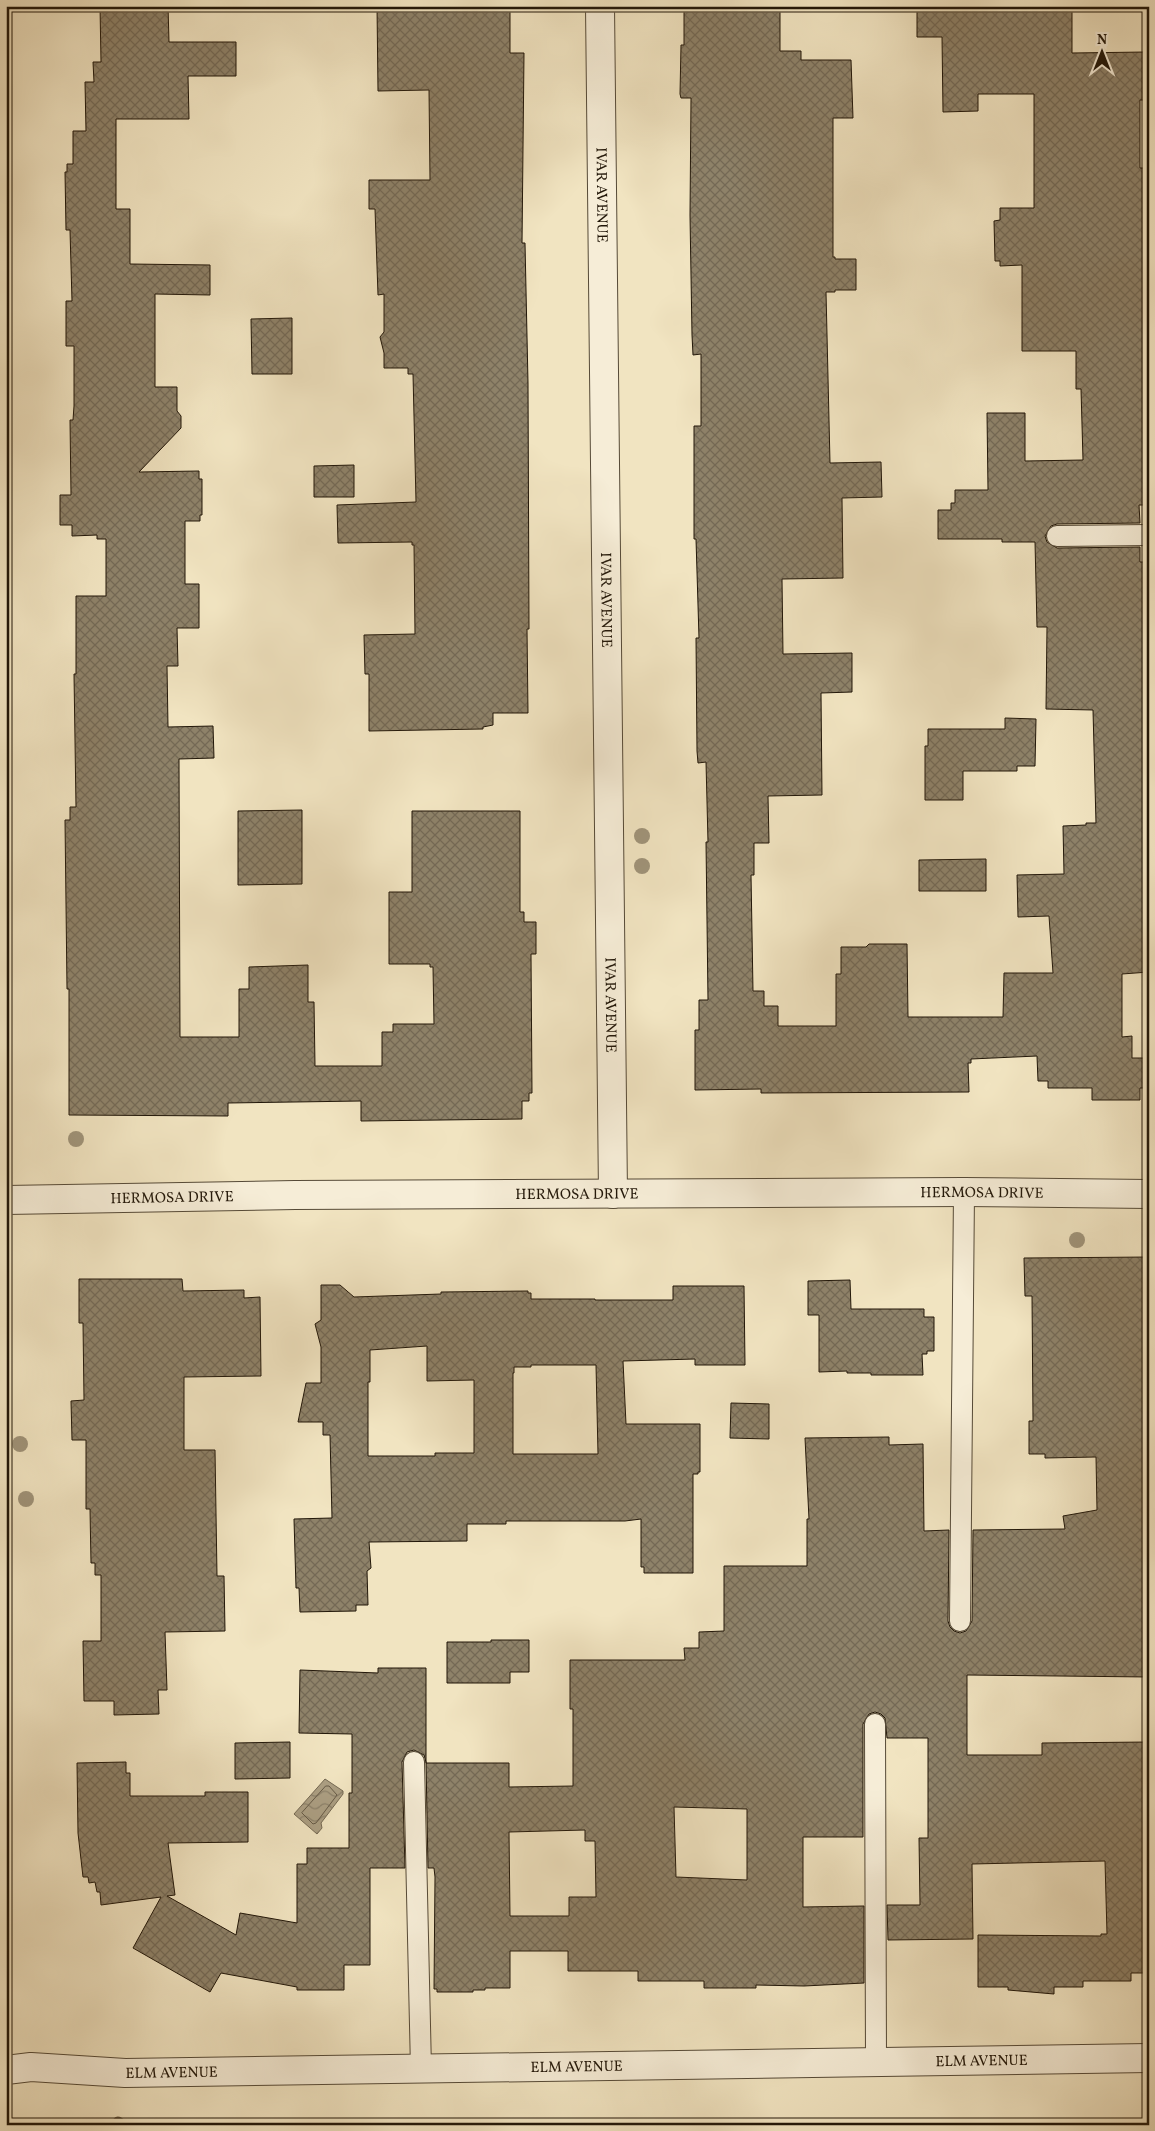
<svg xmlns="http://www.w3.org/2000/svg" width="1155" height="2131" font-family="Vollkorn,serif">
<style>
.water{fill:url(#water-waves);stroke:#746852}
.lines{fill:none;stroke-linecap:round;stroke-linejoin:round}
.shore{stroke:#665a46;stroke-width:1}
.stream{stroke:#746852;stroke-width:11}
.building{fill:url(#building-cross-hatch);stroke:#221709;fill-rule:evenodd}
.lane-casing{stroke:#564a37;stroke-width:22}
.street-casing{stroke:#564a37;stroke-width:30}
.lane{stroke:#f6edd7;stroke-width:20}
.street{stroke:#f6edd7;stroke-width:28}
.tree{fill:#a0947a}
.labels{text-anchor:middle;stroke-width:4.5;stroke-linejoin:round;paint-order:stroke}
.street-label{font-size:15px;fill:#221709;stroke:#f6edd7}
</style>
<defs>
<pattern id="water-waves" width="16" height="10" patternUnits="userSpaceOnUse" patternTransform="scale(1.25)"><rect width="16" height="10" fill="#ab9e82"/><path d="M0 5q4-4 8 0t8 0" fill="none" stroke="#8b8069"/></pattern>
<pattern id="building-cross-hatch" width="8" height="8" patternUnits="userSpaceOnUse" patternTransform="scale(1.25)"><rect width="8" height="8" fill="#8e8269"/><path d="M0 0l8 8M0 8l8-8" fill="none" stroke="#746955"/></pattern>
</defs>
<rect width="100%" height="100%" fill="#f1e4c1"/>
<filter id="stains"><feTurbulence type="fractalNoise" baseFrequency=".004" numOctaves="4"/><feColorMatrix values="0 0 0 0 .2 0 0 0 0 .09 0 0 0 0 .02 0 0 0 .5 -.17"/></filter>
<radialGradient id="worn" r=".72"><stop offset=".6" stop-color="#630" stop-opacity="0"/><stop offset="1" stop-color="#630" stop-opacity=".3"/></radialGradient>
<path class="water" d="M 325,1779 L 343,1791 L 343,1794 L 321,1823 L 322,1828 L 317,1834 L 294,1814 Z"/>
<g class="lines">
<path class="shore" d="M 326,1786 L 329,1786 L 337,1795 L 316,1823 L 313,1824 L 302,1813 Z"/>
<path class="stream" d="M 118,2122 L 122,2125"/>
</g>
<path class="building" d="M 100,6 L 168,6 L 169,42 L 236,42 L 236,76 L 188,76 L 189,119 L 116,119 L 116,209 L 130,209 L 130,264 L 210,265 L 210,295 L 155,294 L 155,387 L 177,387 L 177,411 L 181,416 L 181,428 L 139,472 L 199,471 L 199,479 L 202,479 L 202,515 L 200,515 L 200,521 L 185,521 L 185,584 L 199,584 L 199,628 L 177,628 L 178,666 L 167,666 L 168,727 L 213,726 L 214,758 L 179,759 L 180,1037 L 239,1037 L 239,989 L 249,989 L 249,967 L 308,965 L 308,1002 L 314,1002 L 315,1066 L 382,1066 L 382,1032 L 393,1032 L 393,1024 L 434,1024 L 433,967 L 430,967 L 430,964 L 389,964 L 389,892 L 412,892 L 412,811 L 520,811 L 520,912 L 524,912 L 524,922 L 536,922 L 536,954 L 531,954 L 532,1093 L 529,1093 L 529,1101 L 522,1101 L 522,1119 L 361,1121 L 361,1101 L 228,1103 L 228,1116 L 69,1115 L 69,989 L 67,989 L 65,820 L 70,820 L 70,807 L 76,807 L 74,674 L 76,674 L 76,596 L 106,596 L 106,539 L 97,539 L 97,535 L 72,536 L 72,525 L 60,525 L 60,495 L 71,495 L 70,420 L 73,420 L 74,406 L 74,346 L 66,346 L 66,301 L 72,301 L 70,230 L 66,230 L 65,172 L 67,172 L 67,164 L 73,164 L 73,131 L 86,131 L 85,82 L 94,82 L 93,62 L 101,62 Z
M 377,6 L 510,6 L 510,53 L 524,53 L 522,243 L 525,243 L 528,383 L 529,629 L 527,629 L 528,713 L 493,713 L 493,725 L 483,727 L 483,729 L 369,731 L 369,674 L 365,674 L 364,635 L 415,634 L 414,545 L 412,545 L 412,542 L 338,543 L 337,505 L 416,502 L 413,374 L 408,374 L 408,368 L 384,368 L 384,353 L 380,337 L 384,332 L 384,294 L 378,295 L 375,209 L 369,209 L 369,180 L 430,180 L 429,90 L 378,91 Z
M 684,6 L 780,6 L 780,51 L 801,51 L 801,60 L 851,60 L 853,118 L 833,118 L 833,257 L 835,257 L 835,259 L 856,259 L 856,290 L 835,290 L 835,292 L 826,292 L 830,463 L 881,462 L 882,497 L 842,498 L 843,578 L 782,579 L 783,654 L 852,653 L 852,692 L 821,693 L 822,795 L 768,796 L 769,843 L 754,843 L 754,875 L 751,875 L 753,991 L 764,991 L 764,1006 L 778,1006 L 778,1026 L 836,1026 L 836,974 L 841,974 L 841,947 L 866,947 L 869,944 L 907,944 L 908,1017 L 1003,1017 L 1004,973 L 1053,973 L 1049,916 L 1018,917 L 1017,875 L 1064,874 L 1063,826 L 1086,825 L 1086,823 L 1096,823 L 1093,710 L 1046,709 L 1047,627 L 1037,627 L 1035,542 L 1002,542 L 1002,539 L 938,539 L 938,510 L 951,510 L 951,503 L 955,503 L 955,490 L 988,490 L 987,413 L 1025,413 L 1025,461 L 1083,460 L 1081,389 L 1076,389 L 1076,351 L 1022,351 L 1022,265 L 1000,266 L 1000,261 L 995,261 L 994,221 L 1000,220 L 1000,208 L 1034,208 L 1034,94 L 978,94 L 978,111 L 943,112 L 942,37 L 917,37 L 917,6 L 1072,6 L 1072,53 L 1145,52 L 1146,100 L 1140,100 L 1140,168 L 1147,168 L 1147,216 L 1149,216 L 1149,505 L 1139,505 L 1140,523 L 1057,524 L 1051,526 L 1045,536 L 1047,542 L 1057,548 L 1140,547 L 1140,562 L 1149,562 L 1149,782 L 1146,782 L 1149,832 L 1149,972 L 1122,974 L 1122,1037 L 1132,1036 L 1132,1058 L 1149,1058 L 1149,1088 L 1140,1088 L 1140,1100 L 1092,1100 L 1092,1088 L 1048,1088 L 1048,1081 L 1038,1081 L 1037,1056 L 971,1059 L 971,1063 L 968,1063 L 969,1092 L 761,1093 L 761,1089 L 695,1090 L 695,1030 L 699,1030 L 699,1000 L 708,1000 L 706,842 L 708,842 L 706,762 L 698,763 L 697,751 L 696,638 L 699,638 L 696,539 L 694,539 L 694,426 L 701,426 L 701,354 L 693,355 L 692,335 L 690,215 L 691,98 L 681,98 L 680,94 L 681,45 L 684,45 Z
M 292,318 L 292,374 L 252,374 L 251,319 Z
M 354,465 L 354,497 L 314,497 L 314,466 Z
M 1005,718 L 1036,719 L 1035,766 L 1017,766 L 1017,771 L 963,771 L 963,800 L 925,800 L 925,746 L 928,746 L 928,729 L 1005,729 Z
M 302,810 L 302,884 L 238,885 L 238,811 Z
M 986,859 L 986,891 L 919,891 L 919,860 Z
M 1149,1257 L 1149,1677 L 967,1675 L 967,1755 L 1042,1755 L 1042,1743 L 1149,1742 L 1149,1973 L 1131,1973 L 1131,1981 L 1083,1981 L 1083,1987 L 1054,1987 L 1054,1994 L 1008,1990 L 1008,1987 L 978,1987 L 978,1935 L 1101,1936 L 1101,1934 L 1107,1934 L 1105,1861 L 972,1864 L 973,1939 L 888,1940 L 887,1905 L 920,1905 L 919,1838 L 928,1838 L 928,1738 L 887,1738 L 885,1718 L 881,1714 L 875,1712 L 869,1714 L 863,1724 L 863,1837 L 803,1837 L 803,1907 L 864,1906 L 864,1983 L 804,1986 L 756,1985 L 756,1988 L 704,1988 L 704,1981 L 638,1981 L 638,1971 L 568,1971 L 568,1951 L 510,1951 L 510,1988 L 485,1988 L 485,1990 L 473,1990 L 473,1992 L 437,1992 L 437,1989 L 434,1989 L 435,1877 L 434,1868 L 428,1868 L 426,1762 L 424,1755 L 414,1750 L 407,1752 L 402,1762 L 405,1868 L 370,1868 L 370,1965 L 344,1965 L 344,1990 L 297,1990 L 297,1987 L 221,1973 L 210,1992 L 133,1948 L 161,1897 L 101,1905 L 100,1892 L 97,1892 L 95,1882 L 89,1883 L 88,1877 L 83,1877 L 78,1833 L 77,1763 L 126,1762 L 126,1773 L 130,1773 L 130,1796 L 205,1796 L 205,1792 L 248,1792 L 248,1842 L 168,1843 L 175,1895 L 167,1896 L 236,1935 L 240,1913 L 297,1923 L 297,1864 L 307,1864 L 307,1848 L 349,1848 L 349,1793 L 352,1793 L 352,1734 L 299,1733 L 300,1670 L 378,1673 L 378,1668 L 426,1668 L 426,1763 L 509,1763 L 509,1787 L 573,1786 L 573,1709 L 570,1709 L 570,1660 L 685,1660 L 684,1648 L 699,1648 L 699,1632 L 724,1631 L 724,1566 L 807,1566 L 807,1519 L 809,1519 L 805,1438 L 889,1437 L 889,1445 L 923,1444 L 924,1531 L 949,1530 L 948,1621 L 950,1627 L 954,1631 L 960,1633 L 966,1631 L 972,1621 L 973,1530 L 1065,1529 L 1063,1516 L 1097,1510 L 1096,1457 L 1045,1458 L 1045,1454 L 1029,1454 L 1029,1421 L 1033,1421 L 1032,1296 L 1025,1296 L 1024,1258 ZM 674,1807 L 747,1809 L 747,1880 L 676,1877 ZM 585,1830 L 585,1841 L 595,1841 L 596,1897 L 569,1897 L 569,1916 L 510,1916 L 509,1832 Z
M 79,1279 L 182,1279 L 183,1291 L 244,1290 L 244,1298 L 260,1297 L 261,1376 L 184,1377 L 184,1450 L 215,1450 L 217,1576 L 224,1576 L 225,1631 L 165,1632 L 167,1690 L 158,1690 L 159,1714 L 114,1715 L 114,1701 L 84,1701 L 83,1641 L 101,1641 L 101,1575 L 95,1575 L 95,1563 L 91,1563 L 90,1509 L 86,1509 L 86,1440 L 72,1440 L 71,1401 L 84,1400 L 83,1323 L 79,1323 Z
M 850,1280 L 851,1309 L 924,1309 L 924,1317 L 934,1317 L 934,1351 L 927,1351 L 927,1354 L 922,1354 L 923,1375 L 871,1375 L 871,1373 L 847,1373 L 847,1371 L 819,1372 L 819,1315 L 808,1315 L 808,1281 Z
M 321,1285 L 340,1285 L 354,1297 L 441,1294 L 441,1292 L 528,1291 L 528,1293 L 531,1293 L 531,1299 L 595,1299 L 595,1300 L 673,1300 L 673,1286 L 744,1286 L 745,1365 L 695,1365 L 695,1359 L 623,1361 L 626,1424 L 700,1424 L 700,1472 L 698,1472 L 698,1474 L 693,1474 L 693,1573 L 644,1573 L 644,1567 L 641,1567 L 641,1519 L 625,1521 L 506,1521 L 506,1524 L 467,1524 L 467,1541 L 369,1542 L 371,1568 L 367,1571 L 368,1605 L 356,1605 L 356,1611 L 300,1612 L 299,1588 L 296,1588 L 294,1519 L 332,1518 L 330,1435 L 323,1435 L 323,1422 L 298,1422 L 306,1383 L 321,1383 L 321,1347 L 315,1324 L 321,1320 ZM 427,1346 L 427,1381 L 474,1380 L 474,1453 L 435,1453 L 435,1456 L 368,1456 L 368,1382 L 370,1382 L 370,1350 ZM 531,1365 L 596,1365 L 598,1454 L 513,1454 L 513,1373 L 514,1373 L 514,1367 L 531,1367 Z
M 731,1403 L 769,1404 L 769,1439 L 730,1438 Z
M 491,1640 L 529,1640 L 529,1672 L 510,1672 L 510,1683 L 447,1683 L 447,1642 L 491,1642 Z
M 290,1742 L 290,1778 L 235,1779 L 235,1743 Z"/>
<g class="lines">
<defs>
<path id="lane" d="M 1057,536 L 1149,535
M 960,1621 L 964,1192
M 875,1724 L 876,2061
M 414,1762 L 421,2069"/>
<g id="street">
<path id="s1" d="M 600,6 L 613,1194"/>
<path id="s2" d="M 6,1200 L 295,1195 L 964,1192 L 1149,1194"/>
<path id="s3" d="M 6,2070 L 31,2067 L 125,2073 L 1149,2058"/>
</g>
</defs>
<use href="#lane" class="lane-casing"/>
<use href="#street" class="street-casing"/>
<use href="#lane" class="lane"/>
<use href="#street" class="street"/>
</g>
<g class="tree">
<circle cx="642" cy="836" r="8"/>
<circle cx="642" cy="866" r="8"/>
<circle cx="76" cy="1139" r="8"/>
<circle cx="1077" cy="1240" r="8"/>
<circle cx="20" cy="1444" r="8"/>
<circle cx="26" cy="1499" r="8"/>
</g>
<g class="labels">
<g class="street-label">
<text dy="5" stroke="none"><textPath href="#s1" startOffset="189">IVAR AVENUE</textPath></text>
<text dy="5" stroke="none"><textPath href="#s1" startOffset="594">IVAR AVENUE</textPath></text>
<text dy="5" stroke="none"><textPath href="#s1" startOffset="999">IVAR AVENUE</textPath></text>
<text dy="5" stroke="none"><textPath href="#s2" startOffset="976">HERMOSA DRIVE</textPath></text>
<text dy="5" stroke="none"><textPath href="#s2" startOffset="571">HERMOSA DRIVE</textPath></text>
<text dy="5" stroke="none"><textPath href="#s2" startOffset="166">HERMOSA DRIVE</textPath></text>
<text dy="5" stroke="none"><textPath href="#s3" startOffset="976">ELM AVENUE</textPath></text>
<text dy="5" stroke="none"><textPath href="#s3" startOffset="571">ELM AVENUE</textPath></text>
<text dy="5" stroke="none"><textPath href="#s3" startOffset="166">ELM AVENUE</textPath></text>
</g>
</g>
<rect width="1155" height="2131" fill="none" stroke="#f1e4c1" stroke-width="25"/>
<rect x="8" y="8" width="1140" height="2116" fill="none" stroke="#221709" stroke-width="2.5"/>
<rect x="12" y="12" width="1130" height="2106" fill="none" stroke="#221709"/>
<g transform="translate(1102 52)" stroke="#f6edd7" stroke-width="4" paint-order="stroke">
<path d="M0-4L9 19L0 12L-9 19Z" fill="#221709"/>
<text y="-8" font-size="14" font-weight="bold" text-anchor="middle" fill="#221709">N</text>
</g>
<rect width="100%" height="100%" filter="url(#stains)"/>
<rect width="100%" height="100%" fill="url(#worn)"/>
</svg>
